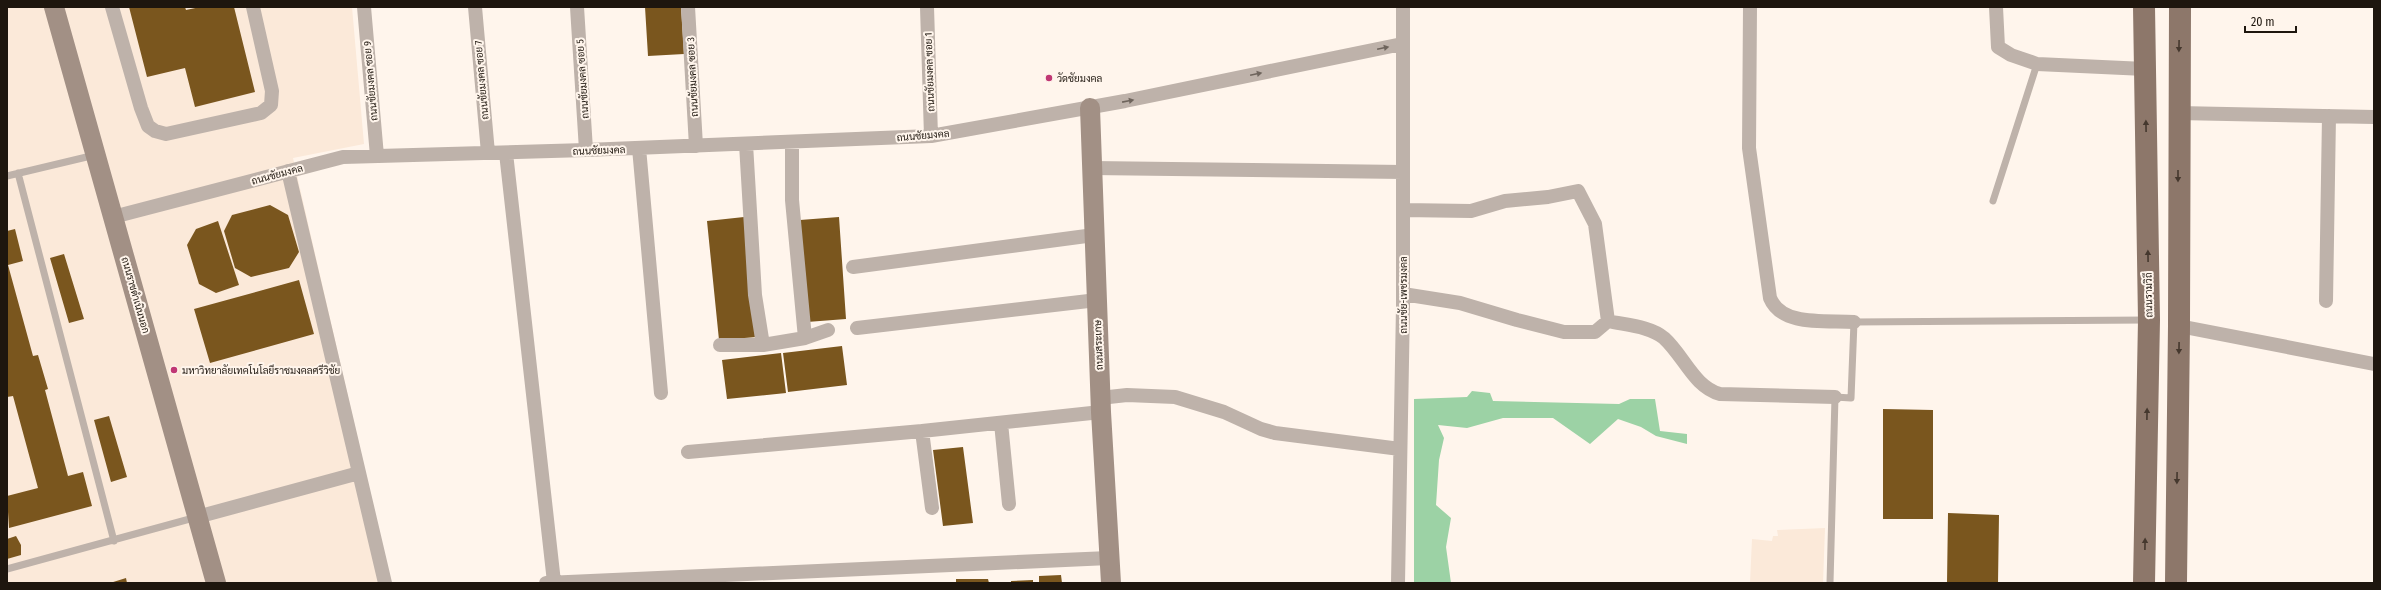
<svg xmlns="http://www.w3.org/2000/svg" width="2381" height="590" font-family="'Fira Sans Condensed',Sarabun,sans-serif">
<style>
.built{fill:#fbe9d9}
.forest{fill:#9cd2a5}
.building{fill:#7a561e}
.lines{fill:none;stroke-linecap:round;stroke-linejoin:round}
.lane{stroke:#beb2aa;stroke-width:7}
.street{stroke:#beb2aa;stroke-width:14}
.secondary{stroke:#a29085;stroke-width:20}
.primary{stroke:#8d776a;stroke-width:22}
.oneway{fill:#45382e}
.oneway2{fill:#6e645c}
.poi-dot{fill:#c03774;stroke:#fff5ec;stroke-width:1.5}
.labels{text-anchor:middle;stroke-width:4;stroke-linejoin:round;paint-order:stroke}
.street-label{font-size:10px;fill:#1e160e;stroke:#fff5ec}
.poi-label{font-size:10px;fill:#1e160e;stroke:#fff5ec;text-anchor:start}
</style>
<rect width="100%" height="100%" fill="#fff5ec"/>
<path class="built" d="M 7,7 L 352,7 L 364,144 L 293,158 L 391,583 L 7,583 Z
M 1825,528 L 1823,583 L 1750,583 L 1752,539 L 1772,541 L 1773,536 L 1778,536 L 1777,530 Z"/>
<path class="forest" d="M 1472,391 L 1490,393 L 1493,401 L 1619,404 L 1630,399 L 1655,399 L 1660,431 L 1687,434 L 1687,444 L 1656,436 L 1641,427 L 1618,419 L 1590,444 L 1553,418 L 1503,418 L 1467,428 L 1438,425 L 1444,438 L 1439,460 L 1436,505 L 1451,518 L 1446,547 L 1451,583 L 1414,583 L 1414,399 L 1467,397 Z"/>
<path class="building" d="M 129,7 L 185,7 L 186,10 L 200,7 L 234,7 L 255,92 L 195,107 L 185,68 L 147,77 Z
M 645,7 L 681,7 L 684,54 L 648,56 Z
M 270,205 L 288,215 L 299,252 L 289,268 L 251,277 L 235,268 L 224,231 L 232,215 Z
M 744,217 L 757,337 L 719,340 L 707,221 Z
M 839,217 L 846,319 L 807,322 L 800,220 Z
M 218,221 L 239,285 L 216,293 L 199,284 L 187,245 L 196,229 Z
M 15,229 L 23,261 L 8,265 L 33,356 L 38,355 L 48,389 L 45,390 L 68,476 L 83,472 L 92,506 L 9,528 L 7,496 L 38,488 L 13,396 L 7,397 L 7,231 Z
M 64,254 L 84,319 L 69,323 L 50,258 Z
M 299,280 L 314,334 L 210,363 L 194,309 Z
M 842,346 L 847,385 L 788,392 L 783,353 Z
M 781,353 L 786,393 L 727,399 L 722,360 Z
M 1883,409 L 1933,410 L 1933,519 L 1883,519 Z
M 109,416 L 127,477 L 111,482 L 94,420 Z
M 963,447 L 973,523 L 943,526 L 933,450 Z
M 1948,513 L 1999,515 L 1998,583 L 1947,583 Z
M 16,536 L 21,545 L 21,555 L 7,559 L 7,539 Z
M 1061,575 L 1062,583 L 1039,583 L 1039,576 Z
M 126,578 L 127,583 L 110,583 Z
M 956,579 L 988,579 L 989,583 L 956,583 Z
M 1033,580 L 1033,583 L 1011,583 L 1011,581 Z"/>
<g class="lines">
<path class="lane" d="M 18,173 L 114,541
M 7,176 L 95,155
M 1993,201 L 2037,64
M 7,569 L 197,517
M 1830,583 L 1835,397 L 1851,398 L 1854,322 L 2148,320"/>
<path class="street" d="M 112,7 L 141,108 L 148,126 L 155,131 L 166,134 L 261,113 L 271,105 L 272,91 L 253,7
M 364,7 L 377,156
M 475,7 L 488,153
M 577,7 L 586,150
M 688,7 L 696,146
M 927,7 L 931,136
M 1750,7 L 1749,148 L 1770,298 C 1782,327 1827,320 1854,322
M 1996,7 L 1998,47 L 2011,55 L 2037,64 L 2145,69
M 2178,113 L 2374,117
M 746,144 L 755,295 L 763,345
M 639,148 L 661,393
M 506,153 L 554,582
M 1092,168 L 1403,172
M 288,171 L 385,583
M 113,217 L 343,157 L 586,150 L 931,136 L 1125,101 L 1402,44
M 853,267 L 1094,235
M 1403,294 L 1460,303 L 1517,320 L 1564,332 L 1595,332 L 1608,321 L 1595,224 L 1578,191 L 1548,197 L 1505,201 L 1471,211 L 1403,210
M 2326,301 L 2329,116
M 1608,321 C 1625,325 1650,326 1664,338 C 1684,356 1694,387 1720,394 L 1835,397
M 2179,326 L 2374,364
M 857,328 L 1097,300
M 805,338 L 828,330
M 720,345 L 763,345 L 805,338 L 792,200 L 792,142
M 1100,398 L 1127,395 L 1175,397 L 1224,412 L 1261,429 L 1275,433 L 1400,449
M 1001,423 L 1009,504
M 922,431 L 932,508
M 688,452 L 922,431 L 1101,412
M 197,517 L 359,473
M 546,583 L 1109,558
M 1398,583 L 1403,306 L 1403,7"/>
<path class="secondary" d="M 54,7 L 216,583
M 1090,108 L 1101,412 L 1111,583"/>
<path class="primary" d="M 2144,583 L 2149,320 L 2144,7
M 2176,583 L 2179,326 L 2180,7"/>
</g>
<defs><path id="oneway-solid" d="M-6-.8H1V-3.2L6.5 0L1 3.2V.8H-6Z"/></defs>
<g class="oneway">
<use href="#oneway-solid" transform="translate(2179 46) rotate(91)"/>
<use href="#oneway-solid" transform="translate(2146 126) rotate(-91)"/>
<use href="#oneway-solid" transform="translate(2178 176) rotate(90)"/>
<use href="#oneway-solid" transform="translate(2148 256) rotate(-91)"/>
<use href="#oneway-solid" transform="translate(2179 348) rotate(91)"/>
<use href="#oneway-solid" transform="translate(2147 414) rotate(-89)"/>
<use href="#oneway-solid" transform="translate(2177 478) rotate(91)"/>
<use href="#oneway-solid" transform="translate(2145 544) rotate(-89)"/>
</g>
<g class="oneway2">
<use href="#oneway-solid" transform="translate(1383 48) rotate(-12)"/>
<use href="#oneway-solid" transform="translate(1256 74) rotate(-12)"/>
<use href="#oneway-solid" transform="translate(1128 101) rotate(-11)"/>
</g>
<g class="poi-dot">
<circle cx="1049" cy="78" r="4"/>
<circle cx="174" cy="370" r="4"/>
</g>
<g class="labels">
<g class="street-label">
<text transform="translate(929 72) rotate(-92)" y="4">ถนนชัยมงคล ซอย 1</text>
<text transform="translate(692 77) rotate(-93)" y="4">ถนนชัยมงคล ซอย 3</text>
<text transform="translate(582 79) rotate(-94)" y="4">ถนนชัยมงคล ซอย 5</text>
<text transform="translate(481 80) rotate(-95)" y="4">ถนนชัยมงคล ซอย 7</text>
<text transform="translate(370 81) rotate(-95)" y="4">ถนนชัยมงคล ซอย 9</text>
<text transform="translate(923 135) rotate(-5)" y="4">ถนนชัยมงคล</text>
<text transform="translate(599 150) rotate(-2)" y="4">ถนนชัยมงคล</text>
<text transform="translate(277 174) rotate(-15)" y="4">ถนนชัยมงคล</text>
<text transform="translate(136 295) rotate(74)" y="4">ถนนราชดำเนินนอก</text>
<text transform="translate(1403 295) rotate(-90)" y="4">ถนนชัย-เพชรมงคล</text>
<text transform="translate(2148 295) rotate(-91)" y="4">ถนนรามวิถี</text>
<text transform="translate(1098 345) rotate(-92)" y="4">ถนนสระเกษ</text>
</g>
<g class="poi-label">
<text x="1057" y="82">วัดชัยมงคล</text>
<text x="182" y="374">มหาวิทยาลัยเทคโนโลยีราชมงคลศรีวิชัย</text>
</g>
</g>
<rect width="2381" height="590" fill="none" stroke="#1e160e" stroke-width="16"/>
<path d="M2245 26v6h51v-6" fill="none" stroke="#1e160e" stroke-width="2"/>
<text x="2251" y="26" font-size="12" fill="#1e160e" stroke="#fff5ec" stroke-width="3" paint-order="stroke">20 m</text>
</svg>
